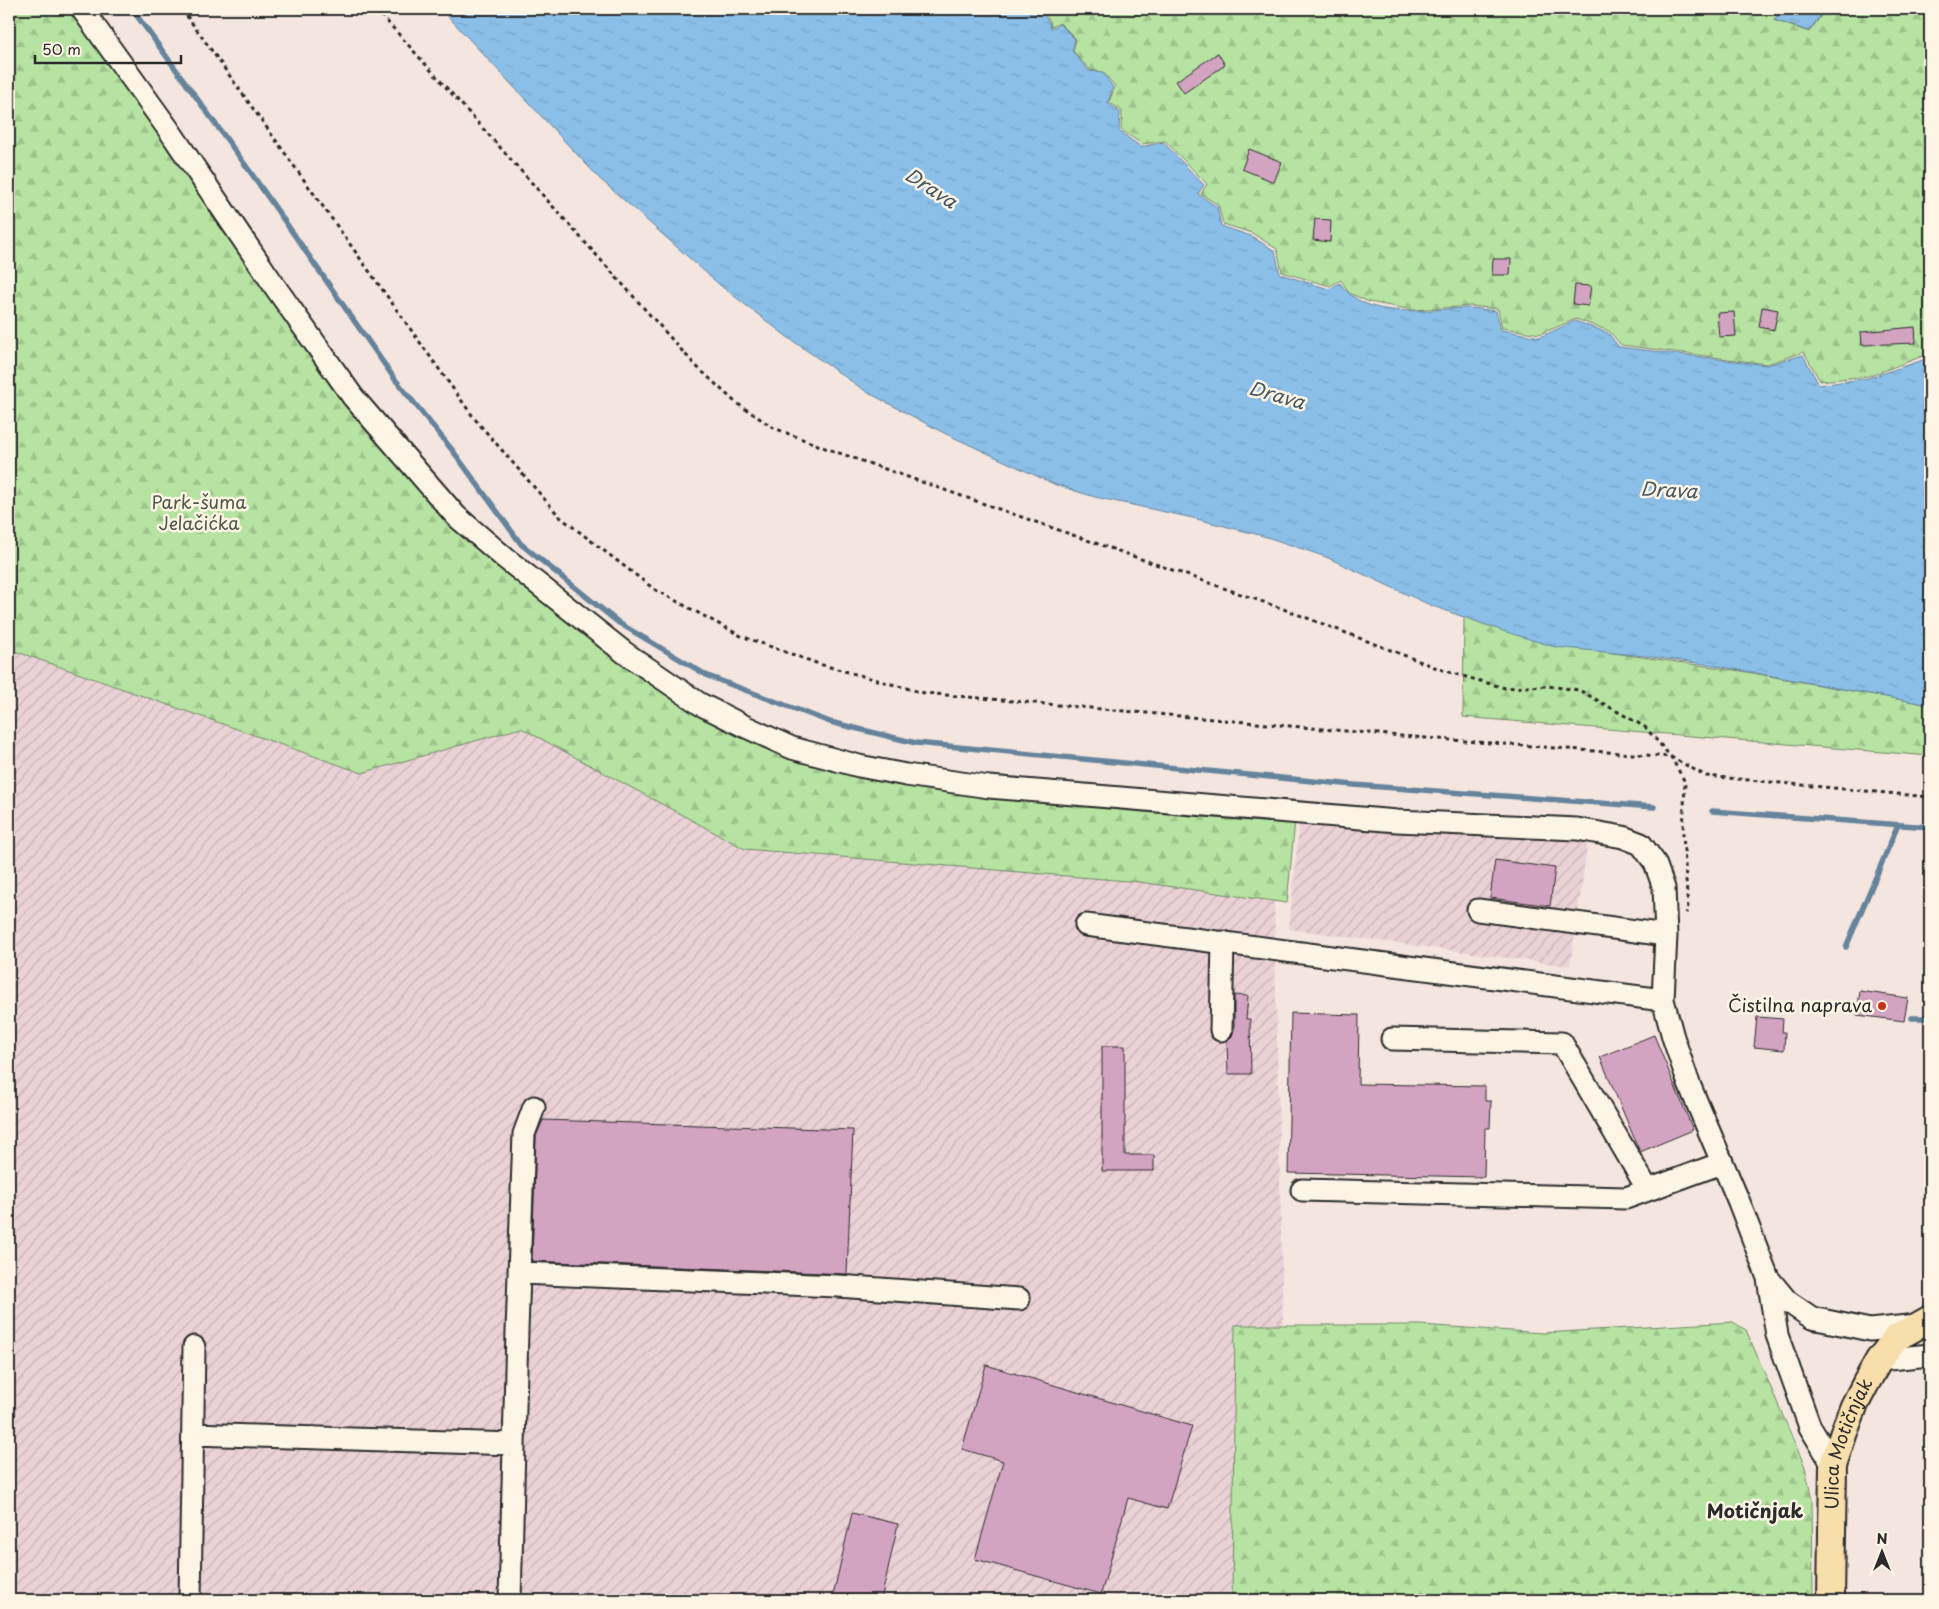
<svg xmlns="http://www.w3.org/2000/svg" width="1939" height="1609" font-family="'Playpen Sans',sans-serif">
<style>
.industrial{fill:url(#industrial-furrows)}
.forest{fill:url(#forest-firs);stroke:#708766}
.water{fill:url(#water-ripples);stroke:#65849c}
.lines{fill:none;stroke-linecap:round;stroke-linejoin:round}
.stream{stroke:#65849c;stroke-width:5.5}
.building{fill:#d3a3c2;stroke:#2b2b2b}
.minor-casing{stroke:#2b2b2b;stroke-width:25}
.major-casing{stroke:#2b2b2b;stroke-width:30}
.path{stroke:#2b2b2b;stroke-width:3;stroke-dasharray:4 4;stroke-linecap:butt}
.minor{stroke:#fcf5e5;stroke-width:21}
.major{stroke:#f8deab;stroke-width:26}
.poi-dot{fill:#c8321e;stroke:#fcf5e5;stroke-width:2}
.labels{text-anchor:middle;stroke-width:5;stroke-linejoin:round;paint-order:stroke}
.park-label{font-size:18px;fill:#4e5948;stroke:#fcf5e5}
.poi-label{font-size:18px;fill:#2b2b2b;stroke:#fcf5e5;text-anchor:end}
.street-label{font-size:18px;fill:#2b2b2b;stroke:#fcf5e5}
.water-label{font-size:19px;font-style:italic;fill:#485764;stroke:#fcf5e5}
.neighbourhood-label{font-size:19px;font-weight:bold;fill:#2b2b2b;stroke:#fcf5e5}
</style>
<defs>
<pattern id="industrial-furrows" width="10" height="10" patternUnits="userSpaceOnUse" patternTransform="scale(1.25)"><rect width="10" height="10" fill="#ead1d6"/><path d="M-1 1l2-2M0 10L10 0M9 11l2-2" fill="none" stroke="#c9b4b8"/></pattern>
<pattern id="forest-firs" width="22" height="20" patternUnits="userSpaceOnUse" patternTransform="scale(1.25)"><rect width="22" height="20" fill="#b6e3a1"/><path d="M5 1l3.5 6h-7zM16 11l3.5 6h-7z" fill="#9dc38b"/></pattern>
<pattern id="water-ripples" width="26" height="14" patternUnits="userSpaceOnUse" patternTransform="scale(1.25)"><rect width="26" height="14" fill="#8bbfe8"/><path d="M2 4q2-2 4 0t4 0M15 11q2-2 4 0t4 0" fill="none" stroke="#78a4c7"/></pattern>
</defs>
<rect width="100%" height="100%" fill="#f4e5de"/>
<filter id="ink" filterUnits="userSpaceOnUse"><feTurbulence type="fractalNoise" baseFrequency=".02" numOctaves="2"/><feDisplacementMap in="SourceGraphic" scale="10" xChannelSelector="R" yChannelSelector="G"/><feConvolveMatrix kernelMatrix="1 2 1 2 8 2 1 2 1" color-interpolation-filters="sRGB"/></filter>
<g filter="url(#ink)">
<path class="industrial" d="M 9,649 L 362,773 L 521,728 L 745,849 L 1139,882 L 1274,900 L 1283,1325 L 1235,1326 L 1232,1600 L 9,1600 Z
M 1299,825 L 1552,836 L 1588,841 L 1570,966 L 1289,929 Z"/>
<path class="forest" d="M 9,9 L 79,9 L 395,461 L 533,592 L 796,754 L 1295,820 L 1287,903 L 1139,882 L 745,849 L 521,728 L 362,773 L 9,649 Z
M 1041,9 L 1785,9 L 1773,20 L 1809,32 L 1826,9 L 1930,9 L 1930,351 L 1923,356 L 1870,376 L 1820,381 L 1804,352 L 1767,364 L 1621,345 L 1609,331 L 1576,319 L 1540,334 L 1502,328 L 1498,309 L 1470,306 L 1413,310 L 1369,302 L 1349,293 L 1341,280 L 1330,286 L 1282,272 L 1277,249 L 1252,233 L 1223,224 L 1218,205 L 1201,194 L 1207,184 L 1165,141 L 1142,144 L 1121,130 L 1122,111 L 1109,102 L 1115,86 L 1103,72 L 1090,70 L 1073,51 L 1076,39 L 1060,23 L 1051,27 L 1050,21 Z
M 1464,617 L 1599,651 L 1741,671 L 1930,705 L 1930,756 L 1463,717 Z
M 1733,1322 L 1746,1330 L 1805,1467 L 1812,1500 L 1813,1600 L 1232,1600 L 1235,1325 L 1419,1325 L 1543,1333 Z"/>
<path class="water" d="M 441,9 L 1039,9 L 1049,22 L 1051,29 L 1060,24 L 1075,39 L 1072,51 L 1089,71 L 1103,73 L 1113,87 L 1108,103 L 1120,112 L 1119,131 L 1141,147 L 1163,142 L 1204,185 L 1198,194 L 1217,207 L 1221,226 L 1251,236 L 1275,251 L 1280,274 L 1329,289 L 1340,283 C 1366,322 1426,309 1466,308 C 1476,308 1486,310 1496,311 L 1501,330 L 1540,337 L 1575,321 L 1608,333 L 1619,347 L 1767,365 L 1803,355 L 1819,385 L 1869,378 L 1923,360 L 1930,355 L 1930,705 L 1712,665 L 1645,656 L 1555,647 L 1503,631 L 1430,605 L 1326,557 L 1267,537 L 1193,518 L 1095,497 L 1056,485 L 944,433 L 867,392 L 790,339 L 721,286 L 600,179 Z
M 1786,9 L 1825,9 L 1809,31 L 1774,20 Z"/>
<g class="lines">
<path class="stream" d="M 132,9 L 249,170 L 394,378 L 453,451 L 521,544 L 619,623 L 708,676 L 830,722 L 916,743 L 1354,785 L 1654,807
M 1712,811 L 1930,827
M 1846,947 L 1898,825
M 1912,1018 L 1926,1018 L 1930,1014"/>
</g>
<path class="building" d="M 1218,53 L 1225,65 L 1184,93 L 1176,81 Z
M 1249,149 L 1282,162 L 1274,182 L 1242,169 Z
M 1315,219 L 1331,220 L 1330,242 L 1313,240 Z
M 1493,259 L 1511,259 L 1510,275 L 1492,275 Z
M 1575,285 L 1591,286 L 1588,306 L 1573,304 Z
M 1762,307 L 1778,310 L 1774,330 L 1759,327 Z
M 1734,312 L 1736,336 L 1719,337 L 1717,313 Z
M 1915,327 L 1916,343 L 1862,345 L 1861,332 Z
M 1495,860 L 1555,868 L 1550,906 L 1490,898 Z
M 1860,991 L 1908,998 L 1904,1021 L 1857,1015 Z
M 1234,995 L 1248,996 L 1246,1019 L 1250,1019 L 1251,1074 L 1228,1074 L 1227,1041 L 1232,1036 L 1234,1030 Z
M 1291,1013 L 1359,1015 L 1358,1084 L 1485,1086 L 1485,1101 L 1491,1101 L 1490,1128 L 1485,1128 L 1484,1177 L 1288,1173 Z
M 1757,1017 L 1783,1019 L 1782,1032 L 1785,1032 L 1784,1050 L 1754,1047 Z
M 1654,1035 L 1693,1130 L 1640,1152 L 1600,1057 Z
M 1102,1046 L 1125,1046 L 1125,1155 L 1154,1155 L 1154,1171 L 1102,1171 Z
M 543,1120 L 853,1130 L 847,1274 L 532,1261 L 536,1136 Z
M 986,1365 L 1192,1426 L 1167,1509 L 1128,1498 L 1101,1594 L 975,1559 L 1003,1461 L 962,1449 Z
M 852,1513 L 898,1524 L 881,1600 L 832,1600 Z"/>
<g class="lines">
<defs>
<path id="minor" d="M 82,9 L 169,130 L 278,291 L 353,397 L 456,516 L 505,558 L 625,653 L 700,704 L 744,726 L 792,748 L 859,766 L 906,775 L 989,787 L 1397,821 L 1577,829 L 1623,837 L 1641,844 L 1655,863 L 1664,888 L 1666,935 L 1663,1000 L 1673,1037 L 1689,1084 L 1739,1202 L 1768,1278 L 1787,1301 L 1812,1318 L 1870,1330 L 1917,1325
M 1478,910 L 1666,935
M 1086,925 L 1663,1000
M 1221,1030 L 1223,942
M 1392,1039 L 1562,1043 L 1648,1190
M 1302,1190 L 1626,1198 L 1722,1163
M 520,1273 L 838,1286 L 1019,1299
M 1768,1278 L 1777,1335 L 1810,1427 L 1833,1465
M 1879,1360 L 1930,1355
M 193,1434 L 514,1444
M 190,1600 L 194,1347
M 510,1600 L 517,1331 L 524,1134 L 534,1107"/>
<g id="major">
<path id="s1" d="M 1831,1600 L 1833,1465 L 1844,1432 L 1854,1406 L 1866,1383 L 1879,1360 L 1896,1338 L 1930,1319"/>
</g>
</defs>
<use href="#minor" class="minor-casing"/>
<use href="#major" class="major-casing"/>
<path class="path" d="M 182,9 L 474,418 L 560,517 L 654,589 L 741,636 L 819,664 L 924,693 L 1401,736 L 1671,757 L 1706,776 L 1930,797
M 376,9 L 694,364 L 735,402 L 774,428 L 828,449 L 1289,611 L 1445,671 L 1505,688 L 1547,686 L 1579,690 L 1645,727 L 1671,757 L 1685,782 L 1683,834 L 1688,910 L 1686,913"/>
<use href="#minor" class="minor"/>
<use href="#major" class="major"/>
</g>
</g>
<circle class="poi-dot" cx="1882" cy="1006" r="5"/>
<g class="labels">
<g class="park-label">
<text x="199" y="509">Park-šuma<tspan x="199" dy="21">Jelačićka</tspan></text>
</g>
<g class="poi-label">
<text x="1872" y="1012">Čistilna naprava</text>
</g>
<g class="street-label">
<text dy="6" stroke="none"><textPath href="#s1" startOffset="159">Ulica Motičnjak</textPath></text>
</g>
<g class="water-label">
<text transform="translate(931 188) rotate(33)" y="7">Drava</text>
<text transform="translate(1277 395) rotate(16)" y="7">Drava</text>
<text transform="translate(1669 490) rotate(3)" y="7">Drava</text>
</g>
<g class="neighbourhood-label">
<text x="1755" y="1518">Motičnjak</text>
</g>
</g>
<rect width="1939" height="1609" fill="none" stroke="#fcf5e5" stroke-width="30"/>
<rect x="15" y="15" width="1909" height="1579" fill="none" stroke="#2b2b2b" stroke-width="2" filter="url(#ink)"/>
<g transform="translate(1882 1552)" stroke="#fcf5e5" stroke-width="4" paint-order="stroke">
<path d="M0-4L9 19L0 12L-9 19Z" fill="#2b2b2b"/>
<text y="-8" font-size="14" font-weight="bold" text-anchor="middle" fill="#2b2b2b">N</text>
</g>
<path d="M35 55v8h146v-8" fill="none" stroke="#2b2b2b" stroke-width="2.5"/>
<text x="42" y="55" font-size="15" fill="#2b2b2b" stroke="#fcf5e5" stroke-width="4" paint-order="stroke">50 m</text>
</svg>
